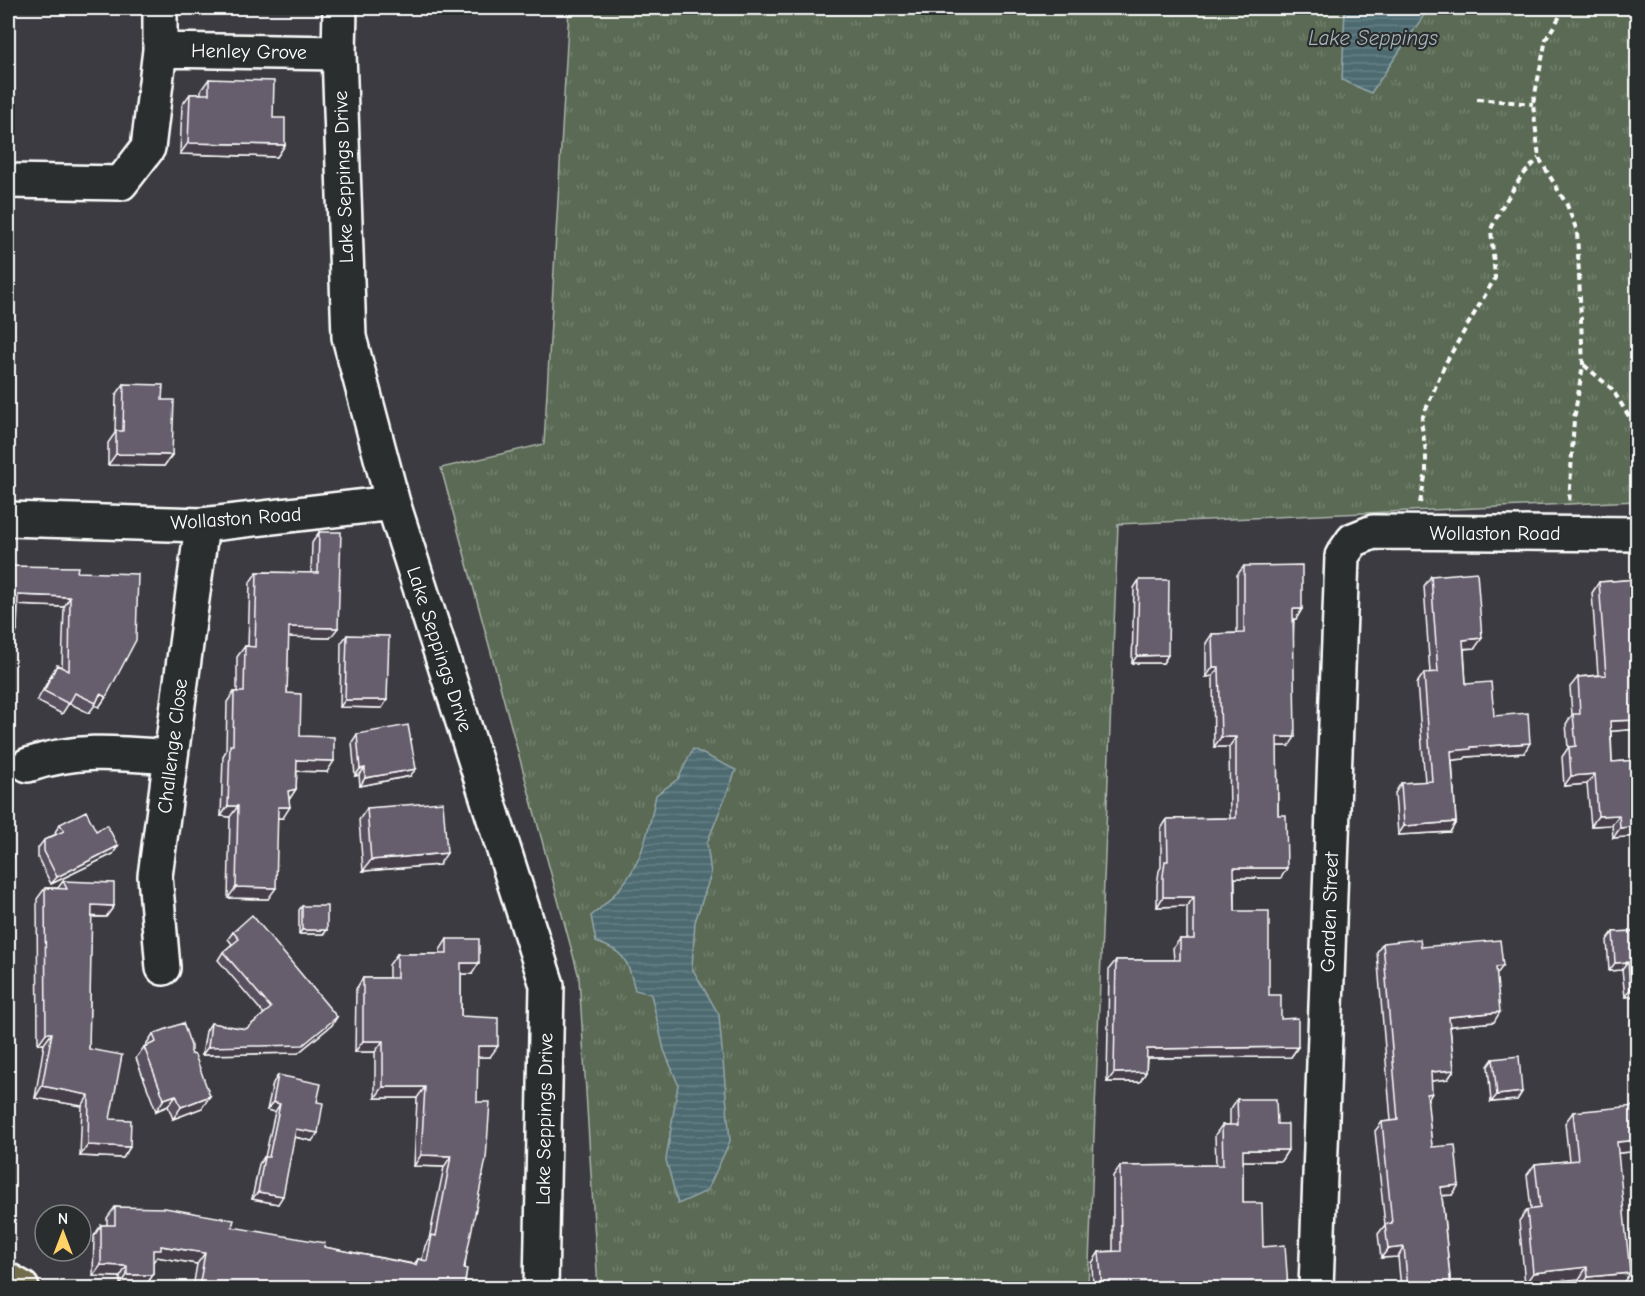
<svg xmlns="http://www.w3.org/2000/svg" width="1645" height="1296" font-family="'Comic Neue',sans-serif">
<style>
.park{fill:url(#park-tufts);stroke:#acb5aa;stroke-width:1.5}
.water{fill:url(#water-rules);stroke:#94a6aa;stroke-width:1.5}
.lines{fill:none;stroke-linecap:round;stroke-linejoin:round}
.minor-casing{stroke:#fff;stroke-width:38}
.major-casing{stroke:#fff;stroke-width:38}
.path{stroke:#fff;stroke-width:4;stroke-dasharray:6 4.5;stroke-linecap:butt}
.minor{stroke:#2a2d2e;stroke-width:33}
.major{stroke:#726c4b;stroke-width:33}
.wall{fill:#58505e;stroke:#fff;stroke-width:1.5}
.shaded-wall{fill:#47414c;stroke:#fff;stroke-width:1.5}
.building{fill:#665d6d;stroke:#fff;stroke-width:1.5}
.labels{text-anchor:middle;stroke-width:4.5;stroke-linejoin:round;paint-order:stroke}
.street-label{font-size:20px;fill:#fff;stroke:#2a2d2e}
.water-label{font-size:21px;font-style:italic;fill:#a6b5b8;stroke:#2a2d2e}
</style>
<defs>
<pattern id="park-tufts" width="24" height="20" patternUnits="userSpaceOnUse" patternTransform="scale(1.5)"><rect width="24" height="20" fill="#5a6b54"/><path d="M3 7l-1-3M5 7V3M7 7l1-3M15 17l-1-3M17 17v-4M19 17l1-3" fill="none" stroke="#73816e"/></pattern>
<pattern id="water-rules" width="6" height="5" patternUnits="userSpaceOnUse" patternTransform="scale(1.5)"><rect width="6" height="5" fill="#4d6b71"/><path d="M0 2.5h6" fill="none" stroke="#688186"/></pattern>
</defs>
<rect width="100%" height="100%" fill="#3c3b41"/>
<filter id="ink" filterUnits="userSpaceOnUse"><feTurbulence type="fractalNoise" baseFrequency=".0167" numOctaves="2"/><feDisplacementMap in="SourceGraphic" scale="12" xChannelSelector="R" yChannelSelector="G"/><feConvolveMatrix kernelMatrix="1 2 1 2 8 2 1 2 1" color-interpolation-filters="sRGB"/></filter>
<g filter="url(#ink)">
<path class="park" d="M 569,8 L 1637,8 L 1637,501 L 1118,524 L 1088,1288 L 598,1288 L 579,977 L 441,468 L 544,444 Z"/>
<path class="water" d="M 1345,8 L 1429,8 L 1371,93 L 1342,80 Z
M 693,749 L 736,770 L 707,843 L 711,874 L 695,922 L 692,968 L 719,1015 L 730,1141 L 707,1191 L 678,1204 L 666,1160 L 678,1084 L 664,1050 L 651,994 L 635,990 C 627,960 626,952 596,942 L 591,916 C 638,878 644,852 656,795 L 678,779 Z"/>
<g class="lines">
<defs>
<path id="minor" d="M 340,8 L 339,53 L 349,337 L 393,503 L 547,985 L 541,1288
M 160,50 L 339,53
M 8,181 L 121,183 L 148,148 L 160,50 L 160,8
M 8,519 L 202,525 L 393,503
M 28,765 C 77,748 119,753 170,757
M 163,968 L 155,876 L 202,525
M 1316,1288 L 1342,556 L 1353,540 L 1373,532 L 1638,534"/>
<path id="major" d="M 8,1280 L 22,1288"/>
</defs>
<use href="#minor" class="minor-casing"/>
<use href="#major" class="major-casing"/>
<path class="path" d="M 1565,8 L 1546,39 L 1533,104 L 1539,158 L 1567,205 L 1577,231 L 1583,365 L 1574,419 L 1569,505
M 1477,99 L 1533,104
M 1584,365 L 1612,389 L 1638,431
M 1420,503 L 1426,472 L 1426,452 L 1421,421 L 1445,364 L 1495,278 L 1491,229 L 1500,210 L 1521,177 L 1539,158"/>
<use href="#minor" class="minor"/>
<use href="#major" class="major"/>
</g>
<path class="wall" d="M 209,79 L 273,118 L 285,145 L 277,157 L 180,154 L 182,105 L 190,94 L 201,94 L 201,90 Z
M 124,384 L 162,400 L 172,455 L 164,466 L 108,465 L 108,443 L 115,433 L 116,395 Z
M 319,532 L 330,638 L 288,637 L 287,693 L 300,736 L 327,772 L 297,771 L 296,789 L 289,799 L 283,818 L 277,818 L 268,899 L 228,898 L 230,817 L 221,816 L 223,756 L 226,751 L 227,702 L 234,692 L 237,692 L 237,657 L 245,646 L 248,646 L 250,582 L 257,572 L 311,573 L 312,543 Z
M 8,566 L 77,572 L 106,697 L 99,707 L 95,705 L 89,713 L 69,703 L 62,714 L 37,701 L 51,675 L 57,665 L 62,667 L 64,607 L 18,605 L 17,631 L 10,641 Z
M 1244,566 L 1302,609 L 1296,619 L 1294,619 L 1289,746 L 1277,746 L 1278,815 L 1281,878 L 1235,878 L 1235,911 L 1269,995 L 1281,1019 L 1298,1047 L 1291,1057 L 1147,1058 L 1146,1072 L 1140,1082 L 1107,1082 L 1109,969 L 1116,960 L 1174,960 L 1173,948 L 1180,939 L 1187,939 L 1187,906 L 1157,907 L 1157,885 L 1159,871 L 1161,867 L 1161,829 L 1167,819 L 1230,818 L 1229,747 L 1214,747 L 1213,676 L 1206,677 L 1206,643 L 1212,634 L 1237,633 L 1237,575 Z
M 1431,576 L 1475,648 L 1464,649 L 1466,684 L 1524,753 L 1466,757 L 1464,759 L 1452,760 L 1456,822 L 1450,832 L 1398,835 L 1395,793 L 1401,783 L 1425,782 L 1417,683 L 1424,673 L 1430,673 L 1424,586 Z
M 1638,579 L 1638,729 L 1611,731 L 1612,762 L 1638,760 L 1638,836 L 1613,838 L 1612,825 L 1591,826 L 1587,784 L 1564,786 L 1562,757 L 1568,748 L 1566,724 L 1572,715 L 1570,687 L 1578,677 L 1598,675 L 1592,593 L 1599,582 Z
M 1139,580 L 1168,655 L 1163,663 L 1132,663 L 1134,588 Z
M 347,635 L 387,700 L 382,708 L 340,707 L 341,643 Z
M 357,734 L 410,776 L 360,786 L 359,775 L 355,776 L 352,742 Z
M 367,808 L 439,865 L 363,871 L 359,820 Z
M 60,824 L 96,831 L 113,854 L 51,884 L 38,858 L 38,848 L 44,840 L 56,834 L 55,832 Z
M 63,881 L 114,906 L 106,917 L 91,917 L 89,1049 L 110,1119 L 130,1147 L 123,1158 L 80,1156 L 82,1106 L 35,1098 L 44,1044 L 38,1044 L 37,899 L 45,888 L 58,888 Z
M 302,906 L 324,934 L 299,934 L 299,910 Z
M 1638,931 L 1638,996 L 1625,997 L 1622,970 L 1609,971 L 1607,940 L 1613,932 Z
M 233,932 L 332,1025 L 298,1053 L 202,1055 L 206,1031 L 211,1023 L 246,1029 L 264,1014 L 218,960 L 223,952 L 232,944 L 228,939 Z
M 447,939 L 472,974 L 461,974 L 461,1016 L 490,1057 L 477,1057 L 464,1288 L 193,1288 L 197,1264 L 157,1257 L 153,1261 L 153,1275 L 145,1286 L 120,1286 L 120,1277 L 93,1276 L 94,1236 L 101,1225 L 107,1225 L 107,1218 L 115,1207 L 232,1227 L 324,1247 L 414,1264 L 418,1259 L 422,1260 L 425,1246 L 429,1239 L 444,1167 L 414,1166 L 417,1098 L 375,1098 L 375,1052 L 355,1052 L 356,989 L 363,978 L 389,978 L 389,965 L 397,954 L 440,954 L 440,950 Z
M 1383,943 L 1421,947 L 1496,975 L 1494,1022 L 1450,1026 L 1454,1070 L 1448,1079 L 1431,1081 L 1427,1100 L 1432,1147 L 1452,1195 L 1442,1196 L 1451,1288 L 1401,1288 L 1398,1257 L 1381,1258 L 1378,1234 L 1385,1225 L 1375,1131 L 1382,1122 L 1391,1121 L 1377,952 Z
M 153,1034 L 191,1054 L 202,1108 L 173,1119 L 168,1106 L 156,1111 L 136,1058 L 144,1047 L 145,1046 Z
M 1638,1057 L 1638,1087 L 1635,1087 L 1633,1063 Z
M 1493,1059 L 1522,1092 L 1517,1100 L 1491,1102 L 1488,1066 Z
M 278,1075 L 317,1102 L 312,1141 L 294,1137 L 278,1204 L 252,1199 L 259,1164 L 264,1157 L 265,1157 L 275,1112 L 267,1110 L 273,1083 Z
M 1237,1099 L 1277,1124 L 1288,1150 L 1281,1161 L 1243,1161 L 1243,1203 L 1263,1247 L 1288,1288 L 1093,1288 L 1092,1263 L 1099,1252 L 1113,1251 L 1113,1176 L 1120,1166 L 1216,1165 L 1215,1135 L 1222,1125 L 1230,1125 L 1230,1110 Z
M 1573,1112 L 1638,1133 L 1638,1141 L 1630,1152 L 1618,1153 L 1622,1285 L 1580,1288 L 1579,1279 L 1525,1284 L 1519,1221 L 1527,1210 L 1531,1209 L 1527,1175 L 1535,1164 L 1569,1161 L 1565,1123 Z"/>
<path class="shaded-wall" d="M 188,143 L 285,145 L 277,157 L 180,154 Z
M 116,454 L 172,455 L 164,466 L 108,465 Z
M 18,595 L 70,597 L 64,607 L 11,605 Z
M 1293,609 L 1302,609 L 1296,619 L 1287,619 Z
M 289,627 L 338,628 L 330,638 L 281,637 Z
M 8,631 L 17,631 L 10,641 L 8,641 Z
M 1482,638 L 1475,648 L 1456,649 L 1463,640 Z
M 1168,655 L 1163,663 L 1132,663 L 1137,656 Z
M 1213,667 L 1219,667 L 1213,676 L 1206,677 Z
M 100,694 L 106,697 L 99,707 L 95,705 Z
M 345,700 L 387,700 L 382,708 L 340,707 Z
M 1638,720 L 1638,729 L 1603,732 L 1610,721 Z
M 1221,737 L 1236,737 L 1229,747 L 1214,747 Z
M 1277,737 L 1295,737 L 1289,746 L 1270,746 Z
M 1530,743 L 1524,753 L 1466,757 L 1464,759 L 1444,761 L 1451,751 L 1471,747 Z
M 297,760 L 334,761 L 327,772 L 290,771 Z
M 365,768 L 359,775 L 355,776 L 360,769 Z
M 416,769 L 410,776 L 360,786 L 365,778 Z
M 1595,774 L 1587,784 L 1564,786 L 1571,776 Z
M 296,789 L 289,800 L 288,791 Z
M 228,806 L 238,806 L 230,817 L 221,816 Z
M 278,807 L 290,807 L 283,818 L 270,818 Z
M 1619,815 L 1612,825 L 1591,826 L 1598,816 Z
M 1456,822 L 1450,832 L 1398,835 L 1404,826 Z
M 1638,826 L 1638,836 L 1613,838 L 1620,828 Z
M 118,846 L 113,854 L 51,884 L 57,877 Z
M 447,853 L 439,865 L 363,871 L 371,860 Z
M 1234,868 L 1287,868 L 1281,878 L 1228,878 Z
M 236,887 L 276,888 L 268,899 L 228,898 Z
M 1163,897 L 1194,897 L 1187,906 L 1157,907 Z
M 92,905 L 114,906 L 106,917 L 84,916 Z
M 302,930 L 327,930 L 324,934 L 299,934 Z
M 1628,962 L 1622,970 L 1609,971 L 1615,963 Z
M 461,963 L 479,963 L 472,974 L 454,974 Z
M 1503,966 L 1496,975 L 1496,967 Z
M 1630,989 L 1638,989 L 1638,996 L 1625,997 Z
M 1500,1012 L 1494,1022 L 1442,1027 L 1449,1017 Z
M 337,1017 L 332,1025 L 298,1053 L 202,1055 L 208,1047 Z
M 46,1033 L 52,1033 L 44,1044 L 38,1044 Z
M 363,1041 L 383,1041 L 375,1052 L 355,1052 Z
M 478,1046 L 498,1046 L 490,1057 L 470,1057 Z
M 1298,1047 L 1291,1057 L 1140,1058 L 1147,1049 Z
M 1454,1070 L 1448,1079 L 1424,1082 L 1431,1072 Z
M 1146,1072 L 1140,1082 L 1107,1082 L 1114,1073 Z
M 42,1086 L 89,1095 L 82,1106 L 35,1098 Z
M 383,1087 L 425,1087 L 417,1098 L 375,1098 Z
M 1522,1092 L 1517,1100 L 1491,1102 L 1497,1095 Z
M 1432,1093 L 1426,1103 L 1427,1094 Z
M 176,1095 L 168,1106 L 156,1111 L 164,1099 Z
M 210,1096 L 202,1108 L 173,1119 L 181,1107 Z
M 273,1102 L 280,1104 L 275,1112 L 267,1110 Z
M 296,1129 L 318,1133 L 312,1141 L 291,1136 Z
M 1638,1140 L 1630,1152 L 1609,1154 L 1617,1142 Z
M 88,1145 L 130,1147 L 123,1158 L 80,1156 Z
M 1243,1150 L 1288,1150 L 1281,1161 L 1236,1161 Z
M 421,1155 L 451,1156 L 444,1167 L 414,1166 Z
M 1459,1185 L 1452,1195 L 1434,1196 L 1441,1187 Z
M 258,1192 L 283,1196 L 278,1204 L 252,1199 Z
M 161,1246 L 205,1253 L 197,1264 L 157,1257 L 154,1261 L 145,1261 L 153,1250 Z
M 1404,1247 L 1398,1257 L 1381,1258 L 1388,1249 Z
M 101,1265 L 127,1266 L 120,1277 L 93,1276 Z
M 1587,1267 L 1579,1279 L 1525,1284 L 1533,1273 Z
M 1630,1273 L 1622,1285 L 1581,1288 L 1588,1277 Z
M 127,1275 L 153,1275 L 145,1286 L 120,1286 Z
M 200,1282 L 236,1288 L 195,1288 Z"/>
<path class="building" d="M 209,79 L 274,81 L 273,118 L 285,118 L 285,145 L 188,143 L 190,94 L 209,94 Z
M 124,384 L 163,385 L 162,400 L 174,400 L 172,455 L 116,454 L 116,431 L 123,431 Z
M 319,532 L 341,532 L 338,628 L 289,627 L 287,693 L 301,694 L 300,736 L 334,737 L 334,761 L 297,760 L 296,789 L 288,791 L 290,807 L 278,807 L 276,888 L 236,887 L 238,806 L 228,806 L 230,745 L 233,745 L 234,692 L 244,692 L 245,646 L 255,647 L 257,572 L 318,573 Z
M 1302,565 L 1302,609 L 1293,609 L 1295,737 L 1277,737 L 1278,815 L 1286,815 L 1287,868 L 1234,868 L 1235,911 L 1269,911 L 1269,995 L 1281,995 L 1281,1019 L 1298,1018 L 1298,1047 L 1147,1049 L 1146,1072 L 1114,1073 L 1116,960 L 1180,960 L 1180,939 L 1194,939 L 1194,897 L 1163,897 L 1163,876 L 1165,861 L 1168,861 L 1167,819 L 1236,818 L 1236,737 L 1221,737 L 1219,667 L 1213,667 L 1212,634 L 1244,633 L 1244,566 Z
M 8,566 L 78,567 L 77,572 L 138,574 L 136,640 L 106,697 L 100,694 L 96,703 L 75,693 L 69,704 L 44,691 L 57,665 L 69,671 L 70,597 L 18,595 L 17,631 L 8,631 Z
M 1477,572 L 1482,638 L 1463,640 L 1466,684 L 1491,682 L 1494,716 L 1528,713 L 1530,743 L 1471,747 L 1471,749 L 1451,751 L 1456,822 L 1404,826 L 1401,783 L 1432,781 L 1424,673 L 1438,672 L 1431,576 Z
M 1638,579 L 1638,720 L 1610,721 L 1612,762 L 1638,760 L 1638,826 L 1620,828 L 1619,815 L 1598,816 L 1595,774 L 1571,776 L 1569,747 L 1576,746 L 1573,714 L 1580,714 L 1578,677 L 1606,675 L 1599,582 Z
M 1139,580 L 1169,580 L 1168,655 L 1137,656 Z
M 347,635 L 389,636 L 387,700 L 345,700 Z
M 408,725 L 416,769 L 365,778 L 365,768 L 360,769 L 357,734 Z
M 443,802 L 447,853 L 371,860 L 367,808 Z
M 86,811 L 96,831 L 107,825 L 118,846 L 57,877 L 44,851 L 44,840 L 64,831 L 60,824 Z
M 8,853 L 14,857 L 8,868 Z
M 63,881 L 114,883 L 114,906 L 92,905 L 89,1049 L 122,1055 L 110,1119 L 131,1120 L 130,1147 L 88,1145 L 89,1095 L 42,1086 L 52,1033 L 46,1033 L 45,888 L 67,889 Z
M 8,901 L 14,905 L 8,916 Z
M 302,906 L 327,906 L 327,930 L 302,930 Z
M 252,915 L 337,1017 L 303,1045 L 208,1047 L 211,1023 L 246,1029 L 271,1008 L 223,952 L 239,939 L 233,932 Z
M 1638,931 L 1638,989 L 1630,989 L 1628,962 L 1615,963 L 1613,932 Z
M 447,939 L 479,939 L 479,963 L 461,963 L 461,1016 L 498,1018 L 498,1046 L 478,1046 L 477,1102 L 490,1102 L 486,1159 L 464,1268 L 467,1269 L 464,1288 L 236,1288 L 200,1282 L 205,1253 L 161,1246 L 161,1250 L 153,1250 L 153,1275 L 127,1275 L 127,1266 L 101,1265 L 101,1225 L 115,1225 L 115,1207 L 165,1208 L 234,1220 L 232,1227 L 325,1243 L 324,1247 L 416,1265 L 418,1259 L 427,1261 L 432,1235 L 436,1236 L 451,1156 L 421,1155 L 425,1087 L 383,1087 L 383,1041 L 363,1041 L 363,978 L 397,978 L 397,954 L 447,954 Z
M 1420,939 L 1421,947 L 1500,940 L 1503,966 L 1496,967 L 1500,1012 L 1449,1017 L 1454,1070 L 1431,1072 L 1432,1093 L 1427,1094 L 1432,1147 L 1455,1145 L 1459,1185 L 1441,1187 L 1451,1288 L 1408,1288 L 1404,1247 L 1388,1249 L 1385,1224 L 1392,1223 L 1382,1122 L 1398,1120 L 1383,943 Z
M 183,1023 L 191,1046 L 191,1054 L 195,1055 L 210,1096 L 181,1107 L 176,1095 L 164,1099 L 144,1047 L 156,1042 L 153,1034 Z
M 1519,1056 L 1522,1092 L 1497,1095 L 1493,1059 Z
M 278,1075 L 321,1084 L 317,1102 L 323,1103 L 318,1133 L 296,1129 L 283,1196 L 258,1192 L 264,1157 L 269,1157 L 280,1104 L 273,1102 Z
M 1237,1099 L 1276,1099 L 1277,1124 L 1288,1124 L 1288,1150 L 1243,1150 L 1243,1203 L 1262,1203 L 1263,1247 L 1285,1245 L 1288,1288 L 1102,1288 L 1099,1252 L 1121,1251 L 1120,1166 L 1223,1165 L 1222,1125 L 1238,1125 Z
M 1635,1106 L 1638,1140 L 1617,1142 L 1630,1273 L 1588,1277 L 1587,1267 L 1533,1273 L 1527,1210 L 1540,1208 L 1535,1164 L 1578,1160 L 1573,1112 Z"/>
</g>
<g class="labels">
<g class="street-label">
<text transform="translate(249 51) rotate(1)" y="7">Henley Grove</text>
<text transform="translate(343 177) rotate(-92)" y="7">Lake Seppings Drive</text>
<text transform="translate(236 518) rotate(-4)" y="7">Wollaston Road</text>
<text x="1495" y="540">Wollaston Road</text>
<text transform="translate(440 649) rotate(72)" y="7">Lake Seppings Drive</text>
<text transform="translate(172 746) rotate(-83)" y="7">Challenge Close</text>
<text transform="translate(1329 912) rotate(-88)" y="7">Garden Street</text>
<text transform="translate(544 1119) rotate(-89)" y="7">Lake Seppings Drive</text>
</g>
<g class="water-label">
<text x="1373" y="45">Lake Seppings</text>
</g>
</g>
<rect width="1645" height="1296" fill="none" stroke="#2a2d2e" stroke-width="30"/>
<rect x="15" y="15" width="1615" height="1266" fill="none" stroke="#fff" stroke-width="2" filter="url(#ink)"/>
<g transform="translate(63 1233)"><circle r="28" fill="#2a2d2e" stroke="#7f8182" stroke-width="1.5"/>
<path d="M0-4.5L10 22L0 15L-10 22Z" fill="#ffd166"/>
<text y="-9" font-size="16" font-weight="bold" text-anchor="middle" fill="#ffffff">N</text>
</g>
</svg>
